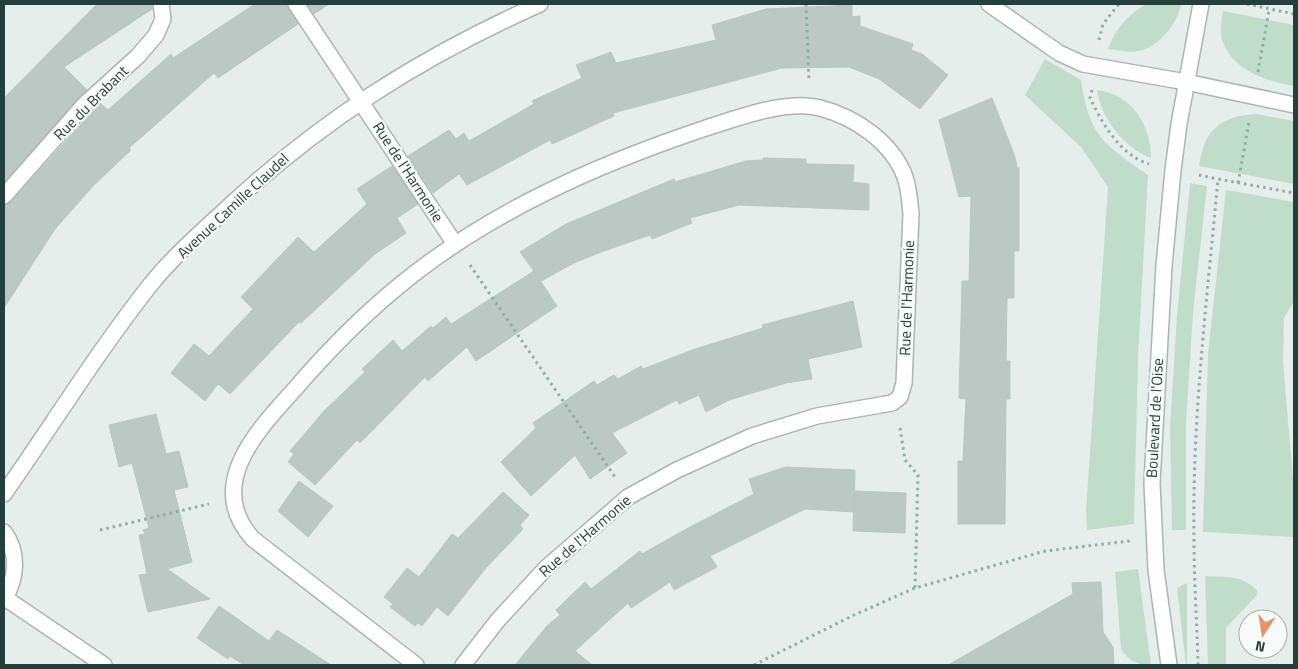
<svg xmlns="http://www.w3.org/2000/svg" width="1298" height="669" font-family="'Titillium Web',sans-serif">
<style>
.green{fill:#c0ddca}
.building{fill:#bbc8c4;stroke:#b8c7c2}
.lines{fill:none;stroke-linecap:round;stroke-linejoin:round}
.street-casing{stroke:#a8b6b2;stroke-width:18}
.secondary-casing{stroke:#a4b9b3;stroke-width:18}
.path{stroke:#88afa6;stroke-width:3;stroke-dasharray:2.5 4;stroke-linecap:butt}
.street{stroke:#fff;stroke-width:15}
.secondary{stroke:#fff;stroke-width:15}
.labels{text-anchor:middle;stroke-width:4.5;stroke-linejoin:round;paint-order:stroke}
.street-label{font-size:15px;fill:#253f3a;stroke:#f6faf8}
</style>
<rect width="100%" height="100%" fill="#e5eeea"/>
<path class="green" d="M 1146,4 L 1181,4 C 1178,23 1159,47 1139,51 C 1128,53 1118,50 1108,49 C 1115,29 1129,14 1146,4 Z
M 1223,11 L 1294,25 L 1294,86 C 1265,81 1228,69 1221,35 C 1220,27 1222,19 1223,11 Z
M 1045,59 L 1081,80 C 1089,135 1103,144 1148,175 L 1138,357 L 1134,524 L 1087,530 L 1086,511 L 1108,187 L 1081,147 L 1025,95 Z
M 1097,90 C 1131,94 1151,124 1151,158 C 1124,148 1101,118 1097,90 Z
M 1256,114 L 1294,121 L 1294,184 L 1199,166 C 1205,130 1218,117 1256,114 Z
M 1190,183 L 1207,186 L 1193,313 L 1186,423 L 1186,530 L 1172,530 L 1170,427 L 1177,316 Z
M 1226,190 L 1294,202 L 1294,301 L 1284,318 L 1283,362 L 1294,490 L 1294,537 L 1203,532 L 1208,354 Z
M 1138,569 L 1151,665 C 1137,665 1129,661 1121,649 L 1115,572 Z
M 1205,576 C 1225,577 1242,575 1257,590 L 1257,595 L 1226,628 L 1226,665 L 1208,665 Z
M 1187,583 L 1187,665 L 1186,665 L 1177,588 Z"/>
<path class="building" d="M 97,4 L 152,4 L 152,9 L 64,67 L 87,90 L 4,182 L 4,98 Z
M 255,4 L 287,4 L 298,24 L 218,78 L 214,73 L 129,148 L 131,150 L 93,186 L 55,229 L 4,308 L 4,205 L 11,202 L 100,103 L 108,110 L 171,54 L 173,58 Z
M 307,4 L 329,4 L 314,14 Z
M 852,5 L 852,17 L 860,16 L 860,26 L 913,44 L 911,50 L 922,54 L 948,75 L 920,109 L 879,79 L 849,67 L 782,68 L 613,113 L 614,116 L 552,144 L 550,140 L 467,185 L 459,174 L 433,193 L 408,156 L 449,130 L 456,139 L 464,133 L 469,141 L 534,104 L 532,101 L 582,78 L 576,65 L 611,52 L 616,63 L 716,40 L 712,25 L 766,9 Z
M 992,98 L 1015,157 L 1017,168 L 1019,168 L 1019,251 L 1014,251 L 1014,298 L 1007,298 L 1006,361 L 1010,361 L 1010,399 L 1006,399 L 1005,524 L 958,524 L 958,461 L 963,461 L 966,399 L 959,398 L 962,281 L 969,281 L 971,196 L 959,197 L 939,120 Z
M 763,158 L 806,159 L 806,164 L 854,165 L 853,182 L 869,184 L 869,210 L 739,205 L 690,218 L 692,223 L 652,239 L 650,235 L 601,252 L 574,263 L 541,281 L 520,252 L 566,224 L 674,179 L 675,182 L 746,161 L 763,160 Z
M 392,166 L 418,204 L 397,218 L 406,233 L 375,254 L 301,323 L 299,322 L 230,394 L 218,384 L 205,401 L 171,373 L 194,344 L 209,356 L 253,309 L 241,297 L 298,237 L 314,252 L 367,204 L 357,189 Z
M 534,271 L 557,306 L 476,361 L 467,347 L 428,381 L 425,377 L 360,443 L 357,440 L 315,485 L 288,462 L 294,454 L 290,451 L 325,410 L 365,372 L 362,369 L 393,340 L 402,351 L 431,326 L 433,328 L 446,317 L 451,324 Z
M 853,301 L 862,347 L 808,359 L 812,379 L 786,383 L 729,400 L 706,412 L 699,395 L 679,404 L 677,400 L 612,433 L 627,453 L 590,479 L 575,455 L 531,496 L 501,462 L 536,428 L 533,423 L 594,381 L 597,385 L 614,375 L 618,379 L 641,366 L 643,369 L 695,349 L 763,328 L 762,325 Z
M 156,414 L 166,454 L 179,451 L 188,487 L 174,490 L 192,562 L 167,569 L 210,599 L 148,612 L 139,575 L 147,574 L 139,535 L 145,534 L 143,530 L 149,528 L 132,463 L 119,467 L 109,425 Z
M 786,467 L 855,470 L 854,512 L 805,509 L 710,556 L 717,567 L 674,590 L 670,582 L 631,608 L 628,603 L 575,651 L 592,665 L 515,665 L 547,626 L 560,615 L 556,610 L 585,582 L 591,589 L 640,551 L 642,554 L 690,527 L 754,494 L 749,479 Z
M 299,481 L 333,506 L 308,537 L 278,511 Z
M 854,491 L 906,493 L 905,533 L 853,531 Z
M 503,492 L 529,515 L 520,525 L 523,529 L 485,569 L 448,616 L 437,607 L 422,626 L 418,623 L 415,626 L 390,607 L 393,604 L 384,597 L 407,568 L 419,577 L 452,534 L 458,538 Z
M 1101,582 L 1103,632 L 1113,647 L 1114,665 L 948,665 L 1073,594 L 1072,583 Z
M 219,606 L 269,641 L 277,630 L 331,665 L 244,665 L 230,656 L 228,659 L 197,638 Z"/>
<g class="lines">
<defs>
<path id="street" d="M 296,4 L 455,244
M 989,4 L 1059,53 L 1083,64 L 1186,82 L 1294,105
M 4,196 L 85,104 L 138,56 L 156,35 L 163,19 L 161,4
M 4,494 C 53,424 98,351 151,284 C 172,258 199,234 223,212 C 320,121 419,58 540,4
M 4,532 C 19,552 17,579 4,599
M 5,598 L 104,665
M 416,665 L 253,539 C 204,485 258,430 294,390 C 325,354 358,320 394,290 C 484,214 595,165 706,128 C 738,118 787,99 820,108 C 855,117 892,142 905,177 C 909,189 910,202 911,214 L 904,383 L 900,397 L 892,403 L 817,416 L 752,436 L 677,470 L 628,497 L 546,568 L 498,620 L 463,665"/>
<path id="secondary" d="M 1169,665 L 1156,570 L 1152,483 L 1164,266 L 1173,170 L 1179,124 L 1201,4"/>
</defs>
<use href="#street" class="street-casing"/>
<use href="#secondary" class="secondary-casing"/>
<path class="path" d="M 806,4 L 809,81
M 1247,4 L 1294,14
M 1099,40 L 1103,24 L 1119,4
M 1258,72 L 1269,10
M 1092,90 L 1090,98 C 1102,123 1120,155 1149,164
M 1199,175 L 1218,179
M 1238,183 L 1249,122
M 470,265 L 615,477
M 900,428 L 905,460 L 918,475 L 915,588
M 100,530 L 209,504
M 754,665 L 854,615 L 915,588 L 1045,551 L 1130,541
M 1198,665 C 1197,623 1194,581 1194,540 C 1192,419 1207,299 1218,179 L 1294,193"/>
<use href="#street" class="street"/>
<use href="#secondary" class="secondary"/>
</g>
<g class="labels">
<g class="street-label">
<text transform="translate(91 103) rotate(-45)" y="5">Rue du Brabant</text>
<text transform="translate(408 172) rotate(57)" y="5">Rue de l'Harmonie</text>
<text transform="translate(233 206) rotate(-43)" y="5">Avenue Camille Claudel</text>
<text transform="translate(907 298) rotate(-88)" y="5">Rue de l'Harmonie</text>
<text transform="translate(1155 418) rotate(-87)" y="5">Boulevard de l'Oise</text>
<text transform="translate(585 536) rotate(-41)" y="5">Rue de l'Harmonie</text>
</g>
</g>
<rect width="1298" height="669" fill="none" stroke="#253f3a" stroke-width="10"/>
<g transform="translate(1263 634) rotate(192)"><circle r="24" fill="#f6faf8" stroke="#a2afac"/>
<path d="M0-4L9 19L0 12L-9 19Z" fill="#e99168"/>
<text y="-8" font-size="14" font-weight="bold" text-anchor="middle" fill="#253f3a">N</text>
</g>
</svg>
